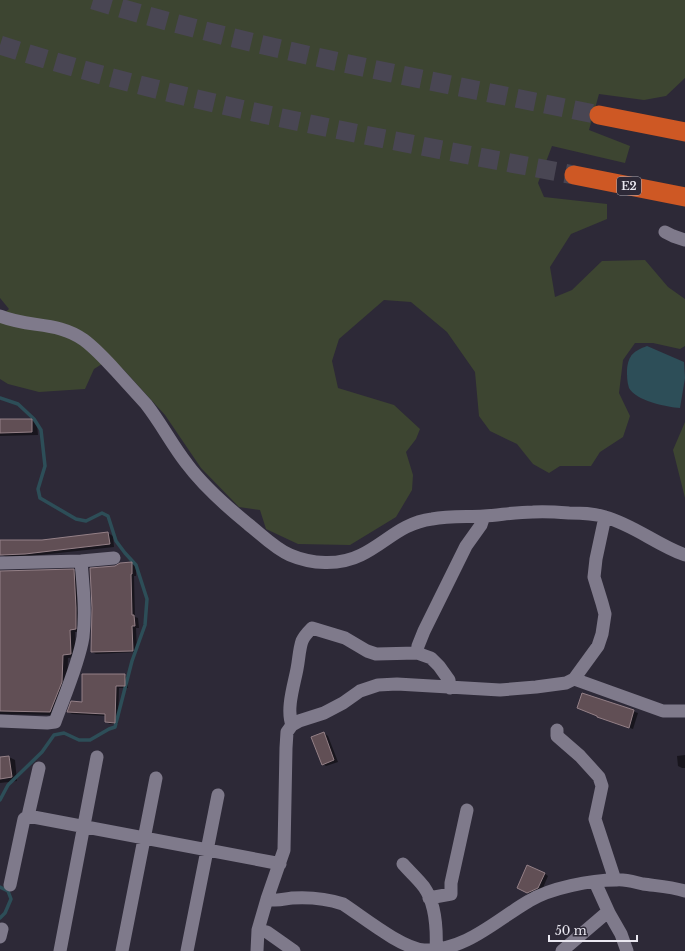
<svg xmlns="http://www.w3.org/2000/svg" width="685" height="951" font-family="'Libre Baskerville',serif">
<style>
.green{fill:#3d4531}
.water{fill:#2d4e58}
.shadow{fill:#0007}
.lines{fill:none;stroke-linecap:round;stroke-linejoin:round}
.stream{stroke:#2d4e58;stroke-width:3.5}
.building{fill:#614f55;stroke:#948087}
.highway-tunnel{stroke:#494653;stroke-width:19;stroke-dasharray:19 10;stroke-linecap:butt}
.minor{stroke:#7f7a8b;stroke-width:13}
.highway{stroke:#ce5824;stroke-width:19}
.labels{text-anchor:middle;stroke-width:4;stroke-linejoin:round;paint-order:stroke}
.shield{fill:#2d2937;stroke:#b1afb9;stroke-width:1}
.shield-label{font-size:11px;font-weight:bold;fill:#eae8f1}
</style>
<rect width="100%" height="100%" fill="#2d2937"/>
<path class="green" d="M 0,0 L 685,0 L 685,78 L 666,96 L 644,100 L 599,94 L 589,130 L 630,146 L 625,163 L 552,146 L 538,183 L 544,197 L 607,204 L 607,219 L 571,234 L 550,267 L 555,297 L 572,290 L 602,261 L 645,260 L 668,287 L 685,299 L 685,346 L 680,349 L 653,343 L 635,343 L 623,360 L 619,393 L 630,416 L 623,437 L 600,452 L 591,466 L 560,466 L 549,473 L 533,464 L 517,444 L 490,431 L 479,416 L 475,372 L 447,332 L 411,302 L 384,300 L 339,339 L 332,361 L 338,388 L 394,405 L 420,429 L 416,439 L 406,452 L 413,475 L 412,490 L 396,517 L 350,545 L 298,544 L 266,529 L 260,510 L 239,507 L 201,468 L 165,415 L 123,369 L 110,359 L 94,369 L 85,389 L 39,392 L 8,384 L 0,379 L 0,317 L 9,309 L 0,298 Z
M 685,422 L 685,498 L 673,450 Z"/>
<path class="water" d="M 647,346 L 684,362 L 685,378 L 680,408 C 667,407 636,401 629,388 C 627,382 627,376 627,370 C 628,355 634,351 647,346 Z"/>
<path class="shadow" d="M 0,420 L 31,420 L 37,423 L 38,435 L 0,436 Z
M 108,533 L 113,536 L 114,547 L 31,556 L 6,557 L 1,554 Z
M 132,563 L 136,565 L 136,576 L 134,576 L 135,617 L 138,618 L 139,628 L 136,628 L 137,652 L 96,654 L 92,652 L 115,567 Z
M 73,570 L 79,573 L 81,632 L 75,632 L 76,657 L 68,658 L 67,685 L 55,715 L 0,714 L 0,594 Z
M 124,675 L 128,677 L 128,688 L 119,688 L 118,724 L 110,724 L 106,722 L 106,716 L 72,714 L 68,712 Z
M 583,695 L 638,713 L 633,729 L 602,719 L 598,716 L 578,708 Z
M 324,733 L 328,736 L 338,762 L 326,766 L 323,764 Z
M 685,755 L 685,768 L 682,768 L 678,766 L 677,756 Z
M 9,757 L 15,760 L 17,781 L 0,783 L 0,758 Z
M 544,873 L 548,876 L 542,890 L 532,895 L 522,890 Z"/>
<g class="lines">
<path class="stream" d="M 0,398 L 18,404 L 34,419 L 41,430 L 45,466 L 38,489 L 40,498 L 76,519 L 86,521 L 102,513 L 108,516 L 116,541 L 125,553 L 136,565 L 147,599 L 145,625 L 132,661 L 115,727 L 109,729 L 90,740 L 79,740 L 64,733 L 54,735 L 42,752 L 8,785 L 0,800
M 0,887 L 8,891 L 11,899 L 5,913 L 0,918"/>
</g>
<path class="building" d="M 0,419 L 32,419 L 32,432 L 0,433 Z
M 108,532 L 110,544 L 25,554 L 0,555 L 0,540 L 42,540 Z
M 132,562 L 132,574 L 131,574 L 132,615 L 134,615 L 135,626 L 132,626 L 133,651 L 91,652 L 92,608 L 90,568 L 115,566 L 120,563 Z
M 74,569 L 76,608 L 76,629 L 70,630 L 71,654 L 63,655 L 62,682 L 50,712 L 0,711 L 0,571 Z
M 82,674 L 125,674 L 125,686 L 116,686 L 115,723 L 105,722 L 105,714 L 67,712 L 71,701 L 82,702 Z
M 582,693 L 634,710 L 629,728 L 597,717 L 597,716 L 577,708 Z
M 324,732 L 334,760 L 322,765 L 311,737 Z
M 9,756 L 12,777 L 0,779 L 0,757 Z
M 527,865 L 545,873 L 538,888 L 527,893 L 517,888 Z"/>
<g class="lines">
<path class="highway-tunnel" d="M 93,0 C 258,50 430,80 599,115
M 0,45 C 187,105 381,138 574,175"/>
<path class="minor" d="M 665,232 L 673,236 L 685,240
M 0,316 C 29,328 58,321 84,340 C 96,349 106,360 116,371 C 126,382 136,393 146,404 C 161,423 172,445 187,464 C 204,487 226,506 248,524 C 261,534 274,548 290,555 C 311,564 339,566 361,555 C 386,543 401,523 432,519 C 449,516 467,517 484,516 C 500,515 516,512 533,512 C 545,511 557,512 569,513 C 581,513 593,513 605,517 C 634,525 657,545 685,555
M 0,563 L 81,561 L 114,558
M 417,653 L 418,646 L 424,631 L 466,546 L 481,525 L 484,516
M 574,679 L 663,711 L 685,711
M 0,721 L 47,723 L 55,722 C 64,697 79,663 83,637 C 86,611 83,586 81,561
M 292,725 C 286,709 294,685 297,669 C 299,659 299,650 302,641 C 304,636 308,632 312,628 L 345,638 L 367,651 L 376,654 L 417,653 L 431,658 L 439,666 L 449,680 L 450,688
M 557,730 L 557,736 L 580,756 L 599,777 L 602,786 L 595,819 L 615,880
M 28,816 L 276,863 L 280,864
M 403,864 C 410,872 418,879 424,887 C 436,904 437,931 436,951
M 595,882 L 609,913 L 621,934 L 627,951
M 10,885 L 24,819 L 28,816 L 39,768
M 429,898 L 451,894 L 451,883 L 467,810
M 267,899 C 275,902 284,899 292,898 C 308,897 328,899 343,904 C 363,917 401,948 424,950 C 466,951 496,920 529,901 C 550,888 591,880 616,880 C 625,879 634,882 643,884 C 657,886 672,887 685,891
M 258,930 L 267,932 L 294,951
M 0,937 L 2,929
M 60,951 L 97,757
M 122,951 L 156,778
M 187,951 L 218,795
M 257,951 L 258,930 L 267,899 L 284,850 L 286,748 L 287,732 L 292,725 L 299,721 L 324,713 L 343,703 L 360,691 L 378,685 L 397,684 L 500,690 L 536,687 L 566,683 L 574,679 L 598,646 L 602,634 L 605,614 L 602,603 L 594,577 L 596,559 L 605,517
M 562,951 L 604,915 L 609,913"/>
<path class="highway" d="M 599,115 L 685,132
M 574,175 L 685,197"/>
</g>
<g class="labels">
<rect class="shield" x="617" y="177" width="24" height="18" rx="3"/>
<g class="shield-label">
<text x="629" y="190">E2</text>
</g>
</g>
<path d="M549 935v6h88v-6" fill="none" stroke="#eae8f1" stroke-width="2"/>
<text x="555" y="935" font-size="12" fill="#eae8f1" stroke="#2d2937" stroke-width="3" paint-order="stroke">50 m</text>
</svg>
